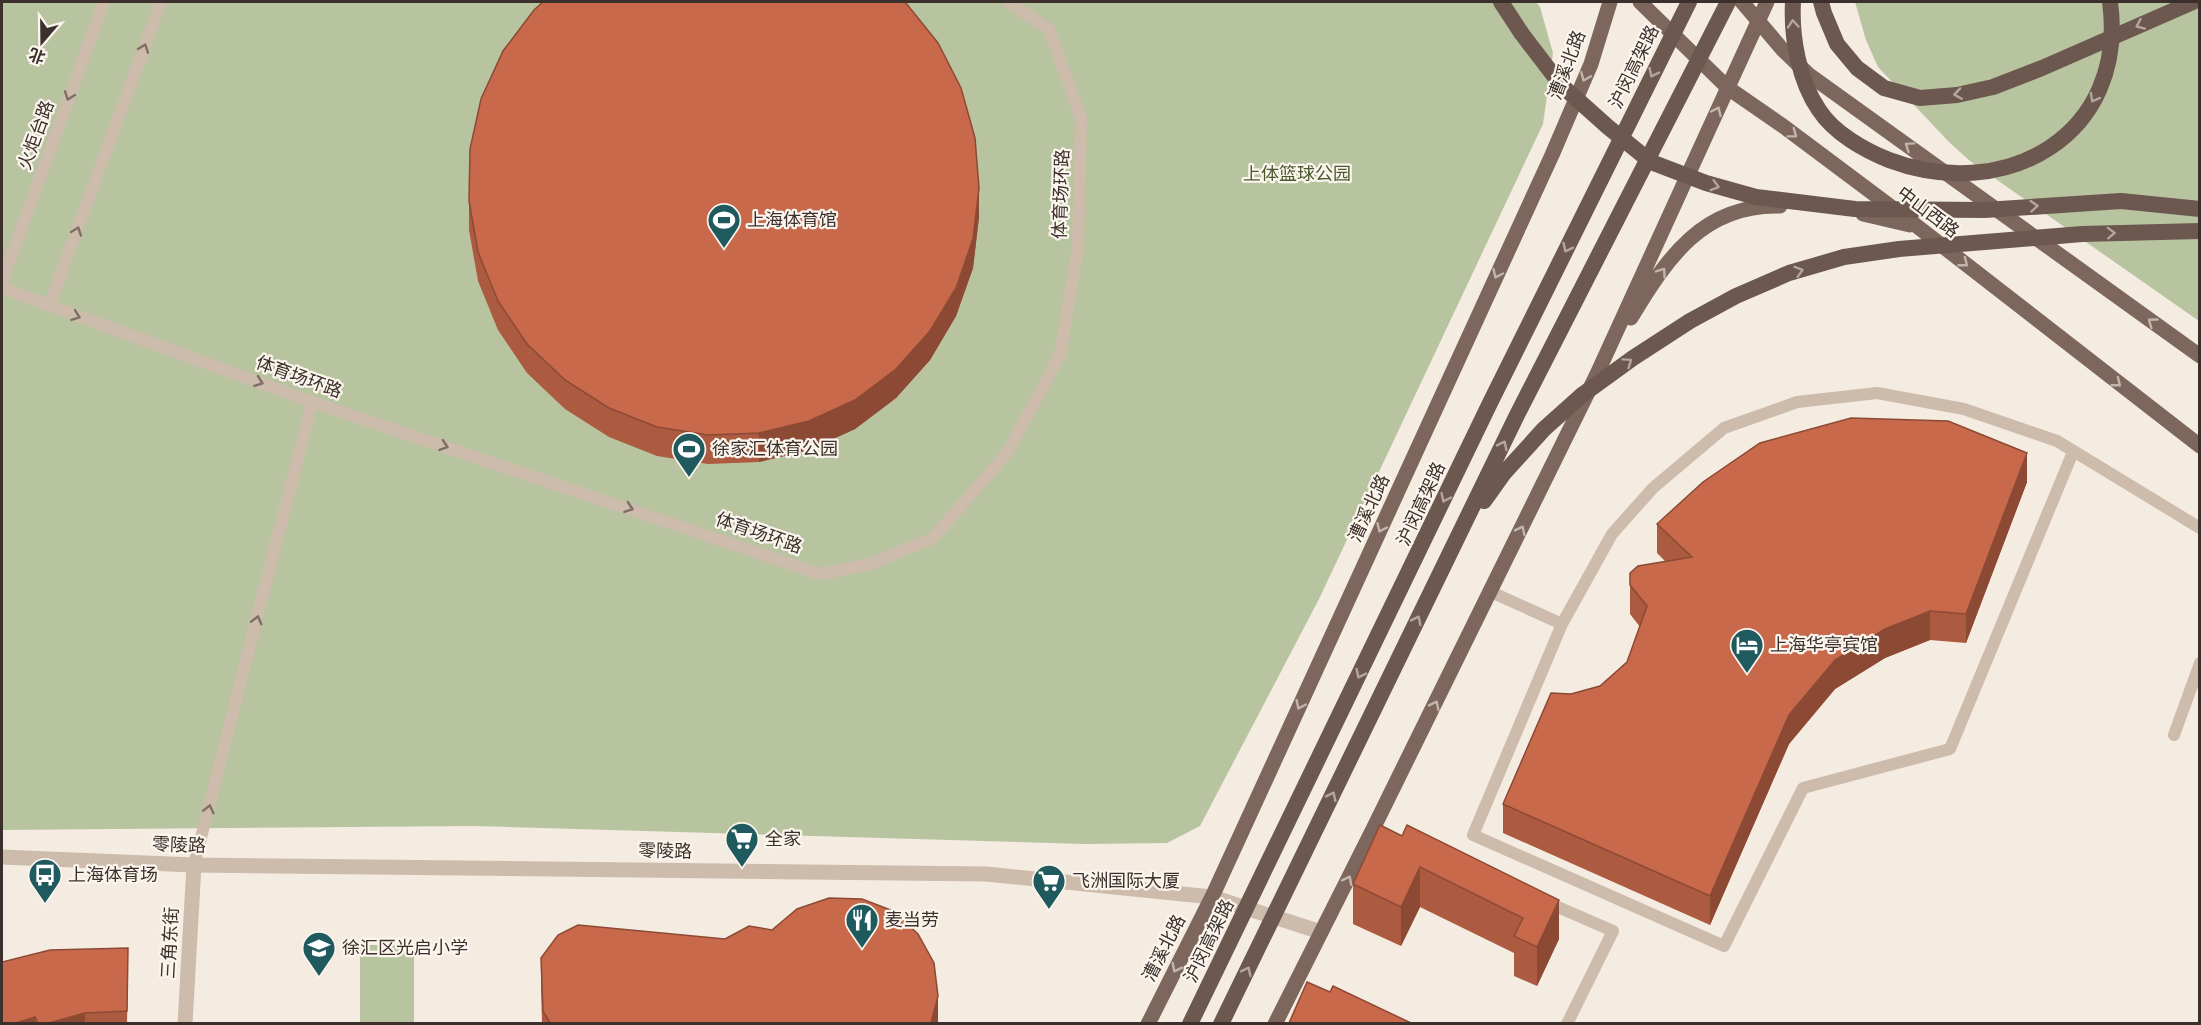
<svg xmlns="http://www.w3.org/2000/svg" width="2201" height="1025" font-family="Arial,'Noto Sans SC',sans-serif">
<style>
.green{fill:#b8c4a0}
.lines{fill:none;stroke-linecap:round;stroke-linejoin:round}
.service{stroke:#cdbbac;stroke-width:12}
.minor{stroke:#cdbbac;stroke-width:15}
.tertiary{stroke:#cdbbac;stroke-width:15}
.primary{stroke:#7d675c;stroke-width:15}
.trunk{stroke:#6c584f;stroke-width:16}
.trunk-bridge{stroke:#6c584f;stroke-width:16}
.wall{fill:#ac5a40}
.shaded-wall{fill:#8c4a34}
.building{fill:#c8694b;stroke:#8c4a34;stroke-width:1.5}
.oneway{stroke:#b4a69e}
.oneway2{stroke:#7d6f65}
.oneway3{stroke:#c2b5ac}
.labels{text-anchor:middle;stroke-width:4.5;stroke-linejoin:round;paint-order:stroke}
.street-label{font-size:18px;fill:#3b302b;stroke:#fbf5ee}
.park-label{font-size:18px;fill:#4a5a2e;stroke:#fbf5ee}
.poi-label{font-size:18px;fill:#3b302b;stroke:#fbf5ee;text-anchor:start}
</style>
<rect width="100%" height="100%" fill="#f4ebe1"/>
<path class="green" d="M 2,2 L 1536,2 L 1540,7 L 1553,53 L 1543,124 L 1319,599 L 1200,826 L 1167,843 L 1085,844 L 475,826 L 2,830 Z
M 1855,2 L 2199,2 L 2199,321 L 1970,161 L 1949,142 L 1878,67 L 1866,40 Z
M 360,945 L 414,945 L 414,1023 L 360,1023 Z"/>
<g class="lines">
<path class="service" d="M 2,282 L 104,2
M 2,288 L 312,402 L 820,574 L 870,564 L 933,538 L 1007,453 L 1060,355 L 1078,246 L 1081,118 L 1049,29 L 1008,2
M 49,306 L 161,2
M 1491,592 L 1562,624 L 1612,534 L 1653,488 L 1724,428 L 1797,402 L 1877,393 L 1964,409 L 2057,441 L 2200,528
M 1562,624 L 1473,835 L 1724,946 L 1803,788 L 1950,749 L 2073,452
M 2174,735 L 2200,663
M 194,865 L 312,402
M 1544,901 L 1613,931 L 1567,1024"/>
<path class="minor" d="M 185,1024 L 194,865"/>
<path class="tertiary" d="M 2,857 L 194,865 L 986,874 L 1212,897 L 1321,932"/>
<path class="primary" d="M 1640,2 L 1728,88 L 1783,126 L 1918,227 L 2200,446
M 1742,2 L 1782,49 L 1808,74 L 2200,356
M 1863,214 L 1910,225
M 1631,318 C 1667,258 1703,204 1780,206
M 1148,1024 L 1212,897 L 1552,155 L 1591,64 L 1610,2
M 1275,1024 L 1374,827 L 1597,374 L 1767,2"/>
<path class="trunk" d="M 1821,2 L 1824,13 L 1837,44 L 1857,68 L 1884,88 L 1920,98 L 1957,95 L 1993,87 L 2042,68 L 2193,2"/>
<path class="trunk-bridge" d="M 1501,2 L 1522,34 L 1561,85 L 1608,127 L 1651,162 L 1706,183 L 1756,197 L 1855,209 L 1985,210 L 2121,201 L 2200,209
M 1793,2 C 1791,37 1799,81 1819,110 C 1834,133 1864,150 1889,160 C 2006,204 2128,135 2110,2
M 1484,501 L 1504,473 L 1544,429 L 1582,395 L 1633,358 L 1690,321 L 1736,296 L 1789,273 L 1844,257 L 1899,249 L 2082,234 L 2200,231
M 1190,1024 L 1490,403 L 1689,2
M 1221,1024 L 1517,415 L 1728,2"/>
</g>
<path class="wall" d="M 469,201 L 979,217 L 973,268 L 956,316 L 930,360 L 896,398 L 855,429 L 809,450 L 759,462 L 708,464 L 657,456 L 609,437 L 565,409 L 527,373 L 498,330 L 478,281 L 469,230 Z
M 2027,482 L 1966,643 L 1930,640 L 1885,658 L 1835,689 L 1789,744 L 1710,925 L 1503,833 L 1503,804 L 1571,694 L 1600,686 L 1627,662 L 1640,627 L 1630,614 L 1630,585 L 1666,562 L 1657,553 L 1657,524 Z
M 1380,825 L 1559,939 L 1537,986 L 1514,976 L 1514,953 L 1420,907 L 1401,946 L 1353,924 L 1353,884 Z
M 541,958 L 938,1023 L 542,1023 L 541,987 Z
M 128,977 L 127,1023 L 2,1023 Z"/>
<path class="shaded-wall" d="M 979,188 L 979,217 L 973,268 L 956,316 L 930,360 L 896,398 L 855,429 L 809,450 L 759,462 L 759,433 Z
M 2027,453 L 2027,482 L 1966,643 L 1966,614 Z
M 1930,611 L 1930,640 L 1885,658 L 1835,689 L 1789,744 L 1710,925 L 1710,896 L 1789,715 L 1835,660 L 1885,629 Z
M 1420,867 L 1420,907 L 1401,946 L 1401,907 Z
M 1559,900 L 1559,939 L 1537,986 L 1537,947 Z
M 938,996 L 938,1023 L 931,1023 Z
M 85,1013 L 85,1023 L 49,1023 Z
M 35,1017 L 35,1023 L 16,1023 Z"/>
<path class="building" d="M 543,2 L 904,2 L 906,3 L 938,43 L 961,88 L 975,138 L 979,188 L 973,239 L 956,288 L 930,331 L 896,369 L 855,400 L 809,421 L 759,433 L 708,435 L 657,427 L 609,408 L 565,380 L 527,344 L 498,301 L 478,252 L 469,201 L 470,149 L 481,99 L 503,51 L 534,10 Z
M 1851,418 L 1948,421 L 2027,453 L 1966,614 L 1930,611 L 1885,629 L 1835,660 L 1789,715 L 1710,896 L 1503,804 L 1551,693 L 1571,694 L 1600,686 L 1627,662 L 1647,606 L 1630,585 L 1630,573 L 1638,566 L 1692,557 L 1657,524 L 1703,482 L 1760,443 Z
M 1380,825 L 1402,836 L 1407,825 L 1559,900 L 1537,947 L 1514,936 L 1523,918 L 1420,867 L 1401,907 L 1353,884 Z
M 829,898 L 862,899 L 893,911 L 918,934 L 934,963 L 938,996 L 931,1023 L 550,1023 L 543,1011 L 541,958 L 558,935 L 578,925 L 725,939 L 749,926 L 772,930 L 797,909 Z
M 128,948 L 127,1011 L 85,1013 L 49,1023 L 38,1023 L 35,1017 L 16,1023 L 2,1023 L 2,962 L 50,950 Z
M 1307,982 L 1330,992 L 1333,986 L 1411,1023 L 1289,1023 Z"/>
<defs><path id="oneway-chevron" d="M-2-3.5L2.5 0L-2 3.5" fill="none" stroke-width="1.6" stroke-linecap="round" stroke-linejoin="round" transform="scale(1.5)"/></defs>
<g class="oneway">
<use href="#oneway-chevron" transform="translate(1793 24) rotate(-95)"/>
<use href="#oneway-chevron" transform="translate(2140 25) rotate(156)"/>
<use href="#oneway-chevron" transform="translate(1653 73) rotate(116)"/>
<use href="#oneway-chevron" transform="translate(1958 94) rotate(171)"/>
<use href="#oneway-chevron" transform="translate(2094 98) rotate(119)"/>
<use href="#oneway-chevron" transform="translate(1715 186) rotate(16)"/>
<use href="#oneway-chevron" transform="translate(2034 206) rotate(-5)"/>
<use href="#oneway-chevron" transform="translate(2111 233) rotate(-2)"/>
<use href="#oneway-chevron" transform="translate(1567 248) rotate(116)"/>
<use href="#oneway-chevron" transform="translate(1799 271) rotate(-17)"/>
<use href="#oneway-chevron" transform="translate(1628 362) rotate(-35)"/>
<use href="#oneway-chevron" transform="translate(1503 445) rotate(-64)"/>
<use href="#oneway-chevron" transform="translate(1445 498) rotate(115)"/>
<use href="#oneway-chevron" transform="translate(1417 620) rotate(-64)"/>
<use href="#oneway-chevron" transform="translate(1360 674) rotate(116)"/>
<use href="#oneway-chevron" transform="translate(1332 796) rotate(-64)"/>
<use href="#oneway-chevron" transform="translate(1247 971) rotate(-64)"/>
</g>
<g class="oneway2">
<use href="#oneway-chevron" transform="translate(144 48) rotate(-70)"/>
<use href="#oneway-chevron" transform="translate(69 96) rotate(110)"/>
<use href="#oneway-chevron" transform="translate(77 231) rotate(-70)"/>
<use href="#oneway-chevron" transform="translate(76 316) rotate(20)"/>
<use href="#oneway-chevron" transform="translate(259 382) rotate(20)"/>
<use href="#oneway-chevron" transform="translate(444 446) rotate(19)"/>
<use href="#oneway-chevron" transform="translate(629 508) rotate(19)"/>
<use href="#oneway-chevron" transform="translate(257 620) rotate(-76)"/>
<use href="#oneway-chevron" transform="translate(209 809) rotate(-76)"/>
</g>
<g class="oneway3">
<use href="#oneway-chevron" transform="translate(1585 77) rotate(113)"/>
<use href="#oneway-chevron" transform="translate(1717 111) rotate(-65)"/>
<use href="#oneway-chevron" transform="translate(1793 134) rotate(37)"/>
<use href="#oneway-chevron" transform="translate(1909 146) rotate(-145)"/>
<use href="#oneway-chevron" transform="translate(1964 263) rotate(38)"/>
<use href="#oneway-chevron" transform="translate(1662 272) rotate(-55)"/>
<use href="#oneway-chevron" transform="translate(1497 274) rotate(115)"/>
<use href="#oneway-chevron" transform="translate(2152 322) rotate(-144)"/>
<use href="#oneway-chevron" transform="translate(2117 383) rotate(38)"/>
<use href="#oneway-chevron" transform="translate(1381 528) rotate(115)"/>
<use href="#oneway-chevron" transform="translate(1521 530) rotate(-64)"/>
<use href="#oneway-chevron" transform="translate(1300 705) rotate(115)"/>
<use href="#oneway-chevron" transform="translate(1435 705) rotate(-64)"/>
<use href="#oneway-chevron" transform="translate(1348 880) rotate(-63)"/>
<use href="#oneway-chevron" transform="translate(1176 968) rotate(117)"/>
</g>
<defs>
<symbol id="stadium-pin" viewBox="-11 -11 22 30"><path d="M0 17L-7.5 6A9.5 9.5 0 1 1 7.5 6Z" fill="#1f5a5e" stroke="#fbf5ee"/><path d="M0-5a6.5 5 0 1 0 0 10a6.5 5 0 1 0 0-10ZM-3.5-1.8h7v3.6h-7Z" fill="#fff"/></symbol>
<symbol id="hotel-pin" viewBox="-11 -11 22 30"><path d="M0 17L-7.5 6A9.5 9.5 0 1 1 7.5 6Z" fill="#1f5a5e" stroke="#fbf5ee"/><path d="M-6-4.5h1.5V1H6V5H4.5V3h-9V5H-6ZM-4 0a1.8 1.8 0 1 1 3.6 0ZM.5 0V-2.5h3Q6-2.5 6 0Z" fill="#fff"/></symbol>
<symbol id="supermarket-pin" viewBox="-11 -11 22 30"><path d="M0 17L-7.5 6A9.5 9.5 0 1 1 7.5 6Z" fill="#1f5a5e" stroke="#fbf5ee"/><path d="M-6-5.5h2.5l.6 2H6L4.5 2H-2.5L-4.4-4H-6ZM-1.5 3.2a1.3 1.3 0 1 0 .1 0ZM3 3.2a1.3 1.3 0 1 0 .1 0Z" fill="#fff"/></symbol>
<symbol id="bus-pin" viewBox="-11 -11 22 30"><path d="M0 17L-7.5 6A9.5 9.5 0 1 1 7.5 6Z" fill="#1f5a5e" stroke="#fbf5ee"/><path d="M-5-6H5V4H4V6H2V4H-2V6H-4V4H-5ZM-3.5-4V0h7V-4ZM-3.5 1.2v1.5H-2V1.2ZM2 1.2v1.5H3.5V1.2Z" fill="#fff"/></symbol>
<symbol id="restaurant-pin" viewBox="-11 -11 22 30"><path d="M0 17L-7.5 6A9.5 9.5 0 1 1 7.5 6Z" fill="#1f5a5e" stroke="#fbf5ee"/><path d="M-5-6h1v4h1v-4h1v4h1v-4h1v5L-1.5 .5V6h-2V.5L-5-1ZM5-6V6H3V1.5H1.5Q1.5-4 5-6Z" fill="#fff"/></symbol>
<symbol id="school-pin" viewBox="-11 -11 22 30"><path d="M0 17L-7.5 6A9.5 9.5 0 1 1 7.5 6Z" fill="#1f5a5e" stroke="#fbf5ee"/><path d="M0-5L7-2L0 1L-7-2ZM-4 1L0 2.5L4 1V4Q0 6-4 4Z" fill="#fff"/></symbol>
</defs>
<g fill-rule="evenodd">
<use href="#stadium-pin" x="705" y="201" width="38" height="52"/>
<use href="#stadium-pin" x="670" y="430" width="38" height="52"/>
<use href="#hotel-pin" x="1728" y="626" width="38" height="52"/>
<use href="#supermarket-pin" x="723" y="820" width="38" height="52"/>
<use href="#bus-pin" x="26" y="856" width="38" height="52"/>
<use href="#supermarket-pin" x="1030" y="862" width="38" height="52"/>
<use href="#restaurant-pin" x="843" y="901" width="38" height="52"/>
<use href="#school-pin" x="300" y="929" width="38" height="52"/>
</g>
<g class="labels">
<g class="street-label">
<text transform="translate(1567 65) rotate(-69)" y="6">漕溪北路</text>
<text transform="translate(1634 67) rotate(-64)" y="6">沪闵高架路</text>
<text transform="translate(36 135) rotate(-70)" y="6">火炬台路</text>
<text transform="translate(1061 194) rotate(-88)" y="6">体育场环路</text>
<text transform="translate(1928 212) rotate(37)" y="6">中山西路</text>
<text transform="translate(299 377) rotate(20)" y="6">体育场环路</text>
<text transform="translate(1421 504) rotate(-65)" y="6">沪闵高架路</text>
<text transform="translate(1369 508) rotate(-65)" y="6">漕溪北路</text>
<text transform="translate(759 533) rotate(19)" y="6">体育场环路</text>
<text transform="translate(179 845) rotate(2)" y="6">零陵路</text>
<text transform="translate(665 851) rotate(1)" y="6">零陵路</text>
<text transform="translate(1209 941) rotate(-64)" y="6">沪闵高架路</text>
<text transform="translate(170 943) rotate(-87)" y="6">三角东街</text>
<text transform="translate(1164 948) rotate(-63)" y="6">漕溪北路</text>
</g>
<g class="park-label">
<text x="1297" y="180">上体篮球公园</text>
</g>
<g class="poi-label">
<text x="747" y="226">上海体育馆</text>
<text x="712" y="455">徐家汇体育公园</text>
<text x="1770" y="651">上海华亭宾馆</text>
<text x="765" y="845">全家</text>
<text x="68" y="881">上海体育场</text>
<text x="1072" y="887">飞洲国际大厦</text>
<text x="885" y="926">麦当劳</text>
<text x="342" y="954">徐汇区光启小学</text>
</g>
</g>
<rect width="2201" height="1025" fill="none" stroke="#3b302b" stroke-width="6"/>
<g transform="translate(42 42) rotate(200)" stroke="#fbf5ee" stroke-width="4.5" paint-order="stroke">
<path d="M0-4.5L10 22L0 15L-10 22Z" fill="#3b302b"/>
<text y="-9" font-size="16" font-weight="bold" text-anchor="middle" fill="#3b302b">北</text>
</g>
</svg>
